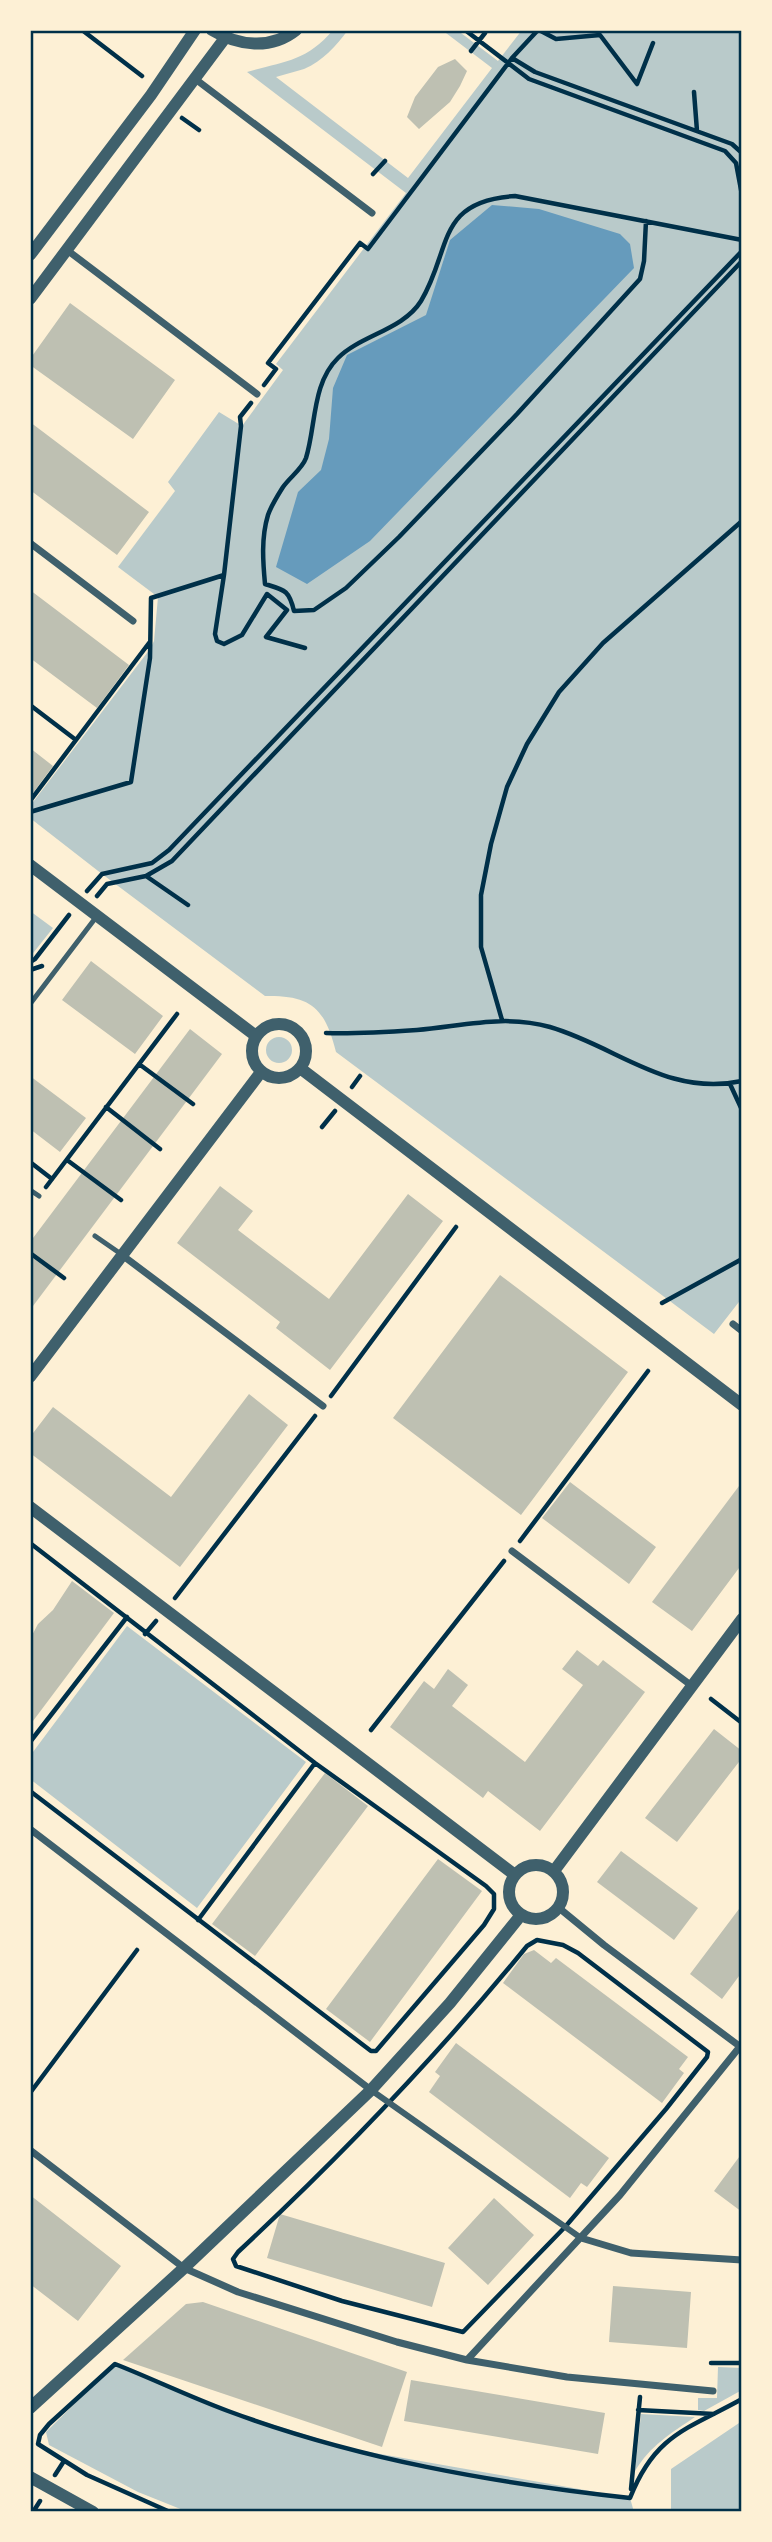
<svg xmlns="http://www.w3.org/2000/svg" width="772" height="2542" font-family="'IBM Plex Sans',sans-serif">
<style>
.green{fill:#b9caca}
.water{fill:#669bbc}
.building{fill:#bec0b2}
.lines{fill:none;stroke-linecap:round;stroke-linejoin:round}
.path{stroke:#003049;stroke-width:4.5}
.service{stroke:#3f606c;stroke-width:5}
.pedestrian{stroke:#3f606c;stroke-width:6}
.minor{stroke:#3f606c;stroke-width:7}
.tertiary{stroke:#3f606c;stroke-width:12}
.neatline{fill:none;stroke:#003049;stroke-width:2.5}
</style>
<rect width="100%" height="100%" fill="#fdf0d5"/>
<path class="green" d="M 333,30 L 348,30 C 336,46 323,61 304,69 C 295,72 285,74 276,77 L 408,178 L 492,68 L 442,30 L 457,30 L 498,61 L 522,30 L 742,30 L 742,1298 L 714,1334 L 336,1052 C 325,1008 311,995 265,996 L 102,874 L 30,818 L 30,806 L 150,649 L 154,641 L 158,597 L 118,567 L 175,491 L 168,482 L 219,412 L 242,426 L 283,370 L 276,364 L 406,193 L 247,72 C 284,61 306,62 333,30 Z
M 30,911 L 53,928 L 30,957 Z
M266 1050a13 13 0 1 1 26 0a13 13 0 1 1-26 0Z
M 127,1626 L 306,1762 L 197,1908 L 30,1779 L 30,1756 Z
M 115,2364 L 229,2411 L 352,2449 L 630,2498 L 634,2512 L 188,2512 L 138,2492 L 49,2445 L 46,2432 Z
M 718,2367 L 742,2368 L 742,2390 L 704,2411 L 698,2410 L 698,2398 L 717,2398 Z
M 641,2414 L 695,2417 C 671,2433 650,2446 635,2471 Z
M 742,2421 L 742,2512 L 671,2512 L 671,2469 Z"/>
<path class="water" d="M 492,205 L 539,209 L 620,234 L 630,244 L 634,268 L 370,541 L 307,584 L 276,567 L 298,492 L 321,470 L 329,439 L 333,388 L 347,355 L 426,315 L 450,240 Z"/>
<path class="building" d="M 455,59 L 467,71 L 460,86 L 450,102 L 419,129 L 407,117 L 415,97 L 438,67 Z
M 70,303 L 175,380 L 133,439 L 30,365 L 30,359 Z
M 30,422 L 149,512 L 117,555 L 30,490 Z
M 30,590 L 129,665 L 97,708 L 30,658 Z
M 30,748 L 53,766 L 30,797 Z
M 91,961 L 163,1016 L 135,1054 L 62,1000 Z
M 190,1029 L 222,1054 L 30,1310 L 30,1242 Z
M 30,1076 L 86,1118 L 60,1152 L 30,1129 Z
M 220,1186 L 253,1211 L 238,1230 L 329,1299 L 408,1194 L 443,1221 L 330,1370 L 276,1328 L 280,1322 L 177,1243 Z
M 500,1275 L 628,1372 L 521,1515 L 393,1418 Z
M 249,1394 L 288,1425 L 180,1567 L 30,1453 L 30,1437 L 53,1407 L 171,1497 Z
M 570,1482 L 656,1547 L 629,1584 L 542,1518 Z
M 742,1482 L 742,1564 L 692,1631 L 652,1602 Z
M 72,1581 L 114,1613 L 30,1725 L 30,1639 L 38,1624 L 53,1610 Z
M 577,1650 L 598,1666 L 603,1660 L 645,1692 L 540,1831 L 488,1791 L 483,1798 L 390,1727 L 424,1681 L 434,1689 L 448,1669 L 468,1685 L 452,1706 L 525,1762 L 583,1685 L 562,1669 Z
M 714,1729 L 742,1751 L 742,1758 L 677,1842 L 645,1818 Z
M 325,1773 L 368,1806 L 255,1956 L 212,1924 Z
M 621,1851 L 698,1908 L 674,1940 L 597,1882 Z
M 438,1859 L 482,1891 L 370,2042 L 326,2009 Z
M 742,1905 L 742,1972 L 722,1999 L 690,1974 Z
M 534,1950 L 551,1963 L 556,1958 L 688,2057 L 679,2069 L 684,2073 L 662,2103 L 503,1983 L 524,1954 Z
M 456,2043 L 609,2158 L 587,2187 L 581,2183 L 570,2198 L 429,2092 L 440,2076 L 435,2072 Z
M 742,2153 L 742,2212 L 714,2191 Z
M 30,2195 L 121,2266 L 78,2321 L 30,2284 Z
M 494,2198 L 534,2235 L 488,2285 L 448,2248 Z
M 280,2214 L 445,2263 L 432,2307 L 267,2258 Z
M 613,2286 L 691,2292 L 687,2348 L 609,2342 Z
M 203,2302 L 407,2372 L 382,2447 L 123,2360 L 186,2304 Z
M 411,2380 L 605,2413 L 598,2454 L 404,2421 Z"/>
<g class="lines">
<path class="path" d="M 82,30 L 142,76
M 465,30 L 529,79 L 725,151 L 736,163 L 742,195
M 539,30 L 556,39 L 600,35 L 637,84 L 653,43
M 471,51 L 485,33
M 512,58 L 535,72 L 732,144 L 742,153
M 694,92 L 697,131
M 182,118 L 199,130
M 373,174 L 385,161
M 646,221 L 644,261 L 640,279 L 517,414 L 399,537 L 346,588 L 314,610 L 294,611 C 289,590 285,590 265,584 C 263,562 261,538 268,515 C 271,506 278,495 283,487 C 290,477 302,469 306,458 C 316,426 312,383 338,358 C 361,335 403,330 421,301 C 452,250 435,201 515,196 L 742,240
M 264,385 L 276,369 L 268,363 L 360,243 L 368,249 L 512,58 L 538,30
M 224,575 L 215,634 L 217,641 L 224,644 L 242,635 L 267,594 L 287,610 L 266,637 L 305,648
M 30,705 L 76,740
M 30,801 L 149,643
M 30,812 L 131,782 L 150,658 L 151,598 L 224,575 L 241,426 L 240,417 L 251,403
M 146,876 L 188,905
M 87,891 L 102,874 L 152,863 L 169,850 L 742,251
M 97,896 L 107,884 L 146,876 L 172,861 L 742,261
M 30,962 L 35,959 L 69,915
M 30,970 L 42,966
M 502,1020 L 481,947 L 481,895 L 491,844 L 507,787 L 527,744 L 559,692 L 603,643 L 742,521
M 326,1033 C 356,1034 387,1032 417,1030 C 463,1026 505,1014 550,1027 C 618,1047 667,1097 742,1081
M 139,1064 L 193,1104
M 730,1084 L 742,1110
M 352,1087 L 360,1076
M 106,1107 L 160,1149
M 322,1127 L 335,1111
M 67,1160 L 121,1200
M 30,1162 L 52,1179
M 46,1187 L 177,1014
M 30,1253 L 64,1278
M 662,1303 L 742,1259
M 331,1396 L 456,1227
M 520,1541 L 648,1371
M 30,1543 L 315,1763 L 486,1886 L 494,1894 L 494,1909 L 484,1925 L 376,2051 L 371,2051 L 30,1791
M 175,1598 L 315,1416
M 145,1634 L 156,1621
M 711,1699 L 742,1723
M 371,1730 L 504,1561
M 30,1742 L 127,1617
M 198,1920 L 315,1763
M 537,1940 L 563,1945 L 578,1953 L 708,2052 L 707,2057 L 666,2109 L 565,2227 L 463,2332 L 342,2301 L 236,2266 L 233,2259 L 238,2252 C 341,2156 438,2055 527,1946 Z
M 30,2093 L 137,1950
M 711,2363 L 742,2363
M 638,2410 L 714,2414
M 55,2475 L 64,2461
M 631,2489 L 640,2397
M 33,2512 L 40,2501
M 170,2512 L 87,2475 L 38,2444 L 40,2435 L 49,2424 L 115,2364 C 153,2379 190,2397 228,2411 C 357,2459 494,2483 630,2498 C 655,2434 688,2429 742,2399"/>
<path class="service" d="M 30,1004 L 97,916
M 30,1190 L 39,1196
M 95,1236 L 121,1254"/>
<path class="pedestrian" d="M 371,2090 L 581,2238"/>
<path class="minor" d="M 194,78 L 372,213
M 67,250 L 257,394
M 30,543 L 133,621
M 122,1255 L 323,1406
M 733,1324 L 742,1331
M 512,1551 L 692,1686
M 30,1829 L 371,2090
M 559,1908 L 604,1945 L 742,2048
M 30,2150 L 184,2268 L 238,2292 L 397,2342 L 467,2360 L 567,2377 L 713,2391
M 581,2238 L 631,2253 L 742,2260
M 467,2360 L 620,2195 L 742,2044"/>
<path class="tertiary" d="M 212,30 C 238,46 271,50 296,30
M 30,255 L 151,95 L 195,30
M 30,299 L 225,38
M 30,865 L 256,1036
M252 1051a27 27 0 1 1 54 0a27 27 0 1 1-54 0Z
M 300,1068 L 742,1405
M 30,1377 L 261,1072
M 30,1507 L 515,1875
M509 1892a27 27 0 1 1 54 0a27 27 0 1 1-54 0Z
M 554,1871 L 742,1619
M 30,2408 L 184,2268 L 371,2090 L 450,2003 L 521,1915
M 30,2477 L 93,2512"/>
</g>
<rect width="772" height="2542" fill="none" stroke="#fdf0d5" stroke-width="63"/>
<rect x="32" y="32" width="708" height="2478" class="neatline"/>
</svg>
